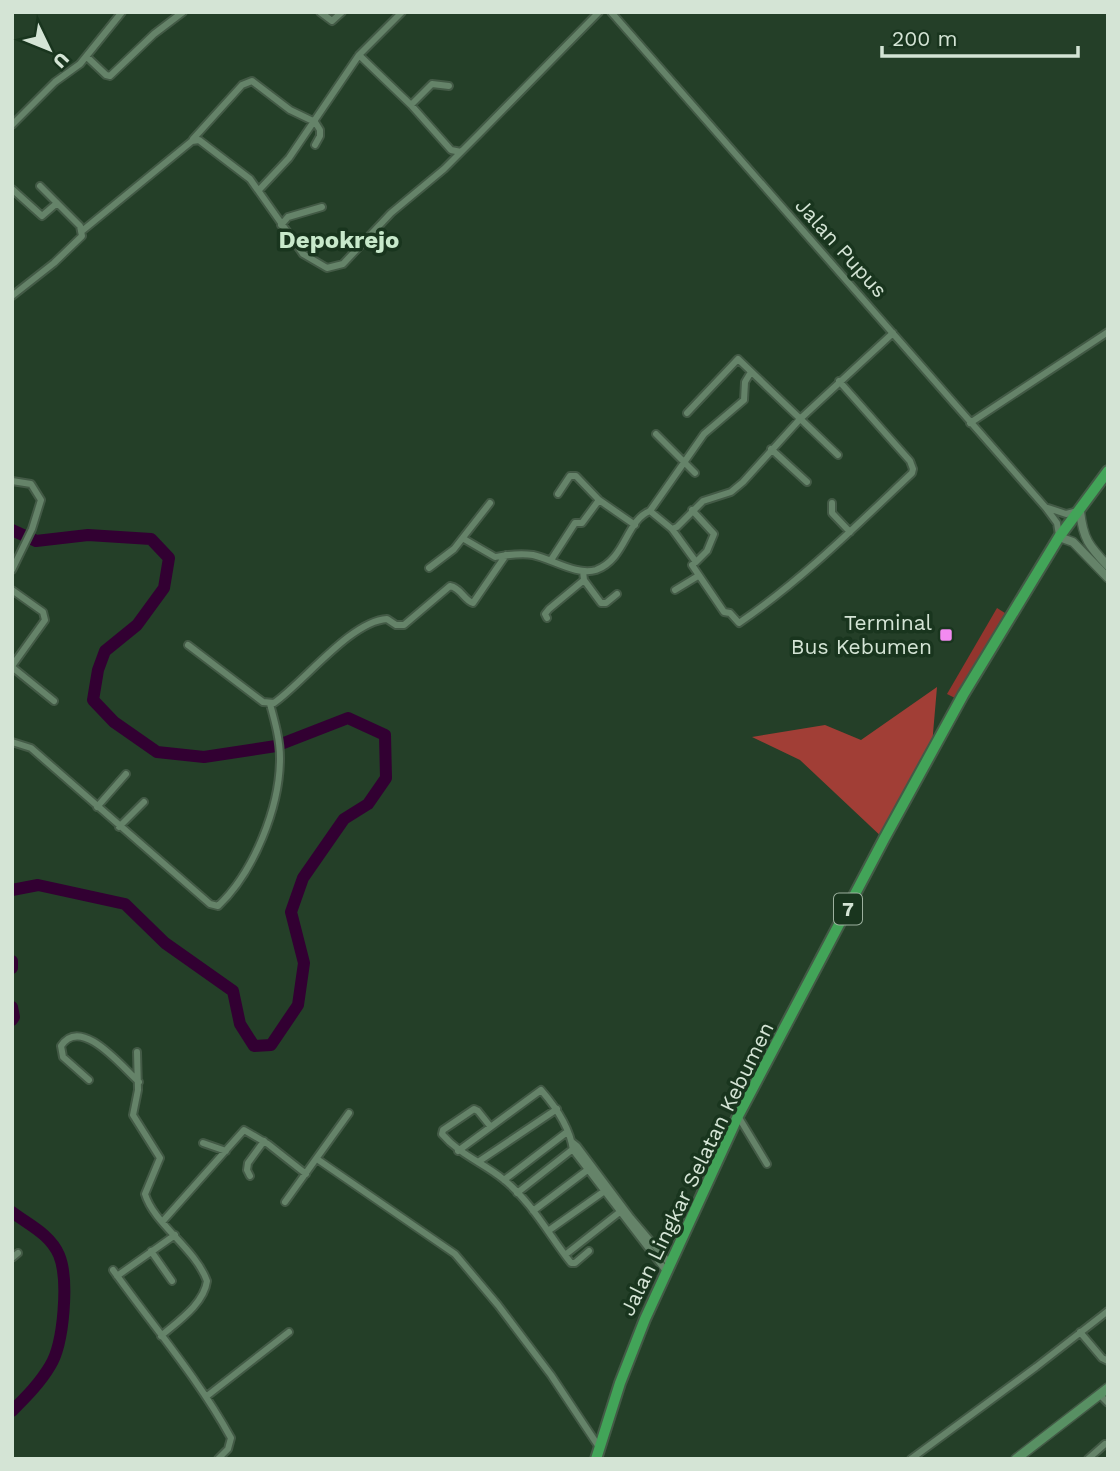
<svg xmlns="http://www.w3.org/2000/svg" width="1120" height="1471" font-family="'Work Sans',sans-serif">
<style>
.green{fill:#93352e}
.forest{fill:#a13e36}
.lines{fill:none;stroke-linecap:round;stroke-linejoin:round}
.river{stroke:#320032;stroke-width:12}
.minor-casing{stroke:#435a46;stroke-width:10}
.tertiary-casing{stroke:#435a46;stroke-width:11}
.secondary-casing{stroke:#435a46;stroke-width:12}
.trunk-casing{stroke:#435a46;stroke-width:14}
.minor{stroke:#658369;stroke-width:6}
.tertiary{stroke:#658369;stroke-width:8}
.secondary{stroke:#589063;stroke-width:9}
.trunk{stroke:#42a458;stroke-width:10}
.poi-dot{fill:#f38af1;stroke:#19351e;stroke-width:2.5}
.labels{text-anchor:middle;stroke-width:7;stroke-linejoin:round;paint-order:stroke}
.shield{fill:#19351e;stroke:#9cb09e;stroke-width:2}
.shield-label{font-size:19px;font-weight:bold;fill:#d4e4d5}
.street-label{font-size:21px;fill:#d4e4d5;stroke:#19351e}
.poi-label{font-size:21px;fill:#d4e4d5;stroke:#19351e;text-anchor:end}
.quarter-label{font-size:24px;font-weight:bold;fill:#c8e9cb;stroke:#19351e}
</style>
<rect width="100%" height="100%" fill="#243f28"/>
<path class="green" d="M 997,608 L 1005,613 L 955,698 L 947,694 Z"/>
<path class="forest" d="M 937,687 L 931,757 L 885,840 L 800,760 L 752,737 L 825,725 L 861,740 Z"/>
<g class="lines">
<path class="river" d="M 12,530 L 36,541 L 88,535 L 151,539 L 169,558 L 164,588 L 137,625 L 105,651 L 98,670 L 93,700 L 114,722 L 157,752 L 204,757 L 276,746 L 348,718 L 385,735 L 386,778 L 368,804 L 344,819 L 303,878 L 291,912 L 304,963 L 298,1005 L 271,1045 L 254,1046 L 240,1024 L 233,991 L 165,943 L 125,904 L 38,885 L 12,890
M 12,961 L 12,968
M 12,1007 L 14,1017 L 12,1020
M 12,1212 C 29,1225 50,1234 59,1255 C 69,1279 64,1344 50,1366 C 40,1383 26,1397 12,1411"/>
<defs>
<path id="minor" d="M 320,12 L 332,21 L 342,12
M 611,12 L 1046,508 L 1057,523 L 1059,535
M 359,55 L 411,105 L 451,150 L 461,152
M 87,57 L 106,75 L 110,76 L 154,34 L 183,12
M 411,105 L 432,84 L 449,86
M 12,125 L 55,82 L 80,64 L 122,12
M 193,139 L 242,85 L 252,81 L 290,110 L 315,122 L 320,130 L 320,136 L 315,145
M 12,189 L 42,216 L 57,203
M 259,190 L 289,158 L 359,55 L 402,12
M 281,225 L 288,217 L 322,207
M 82,231 L 192,141 L 199,140 L 250,179 L 303,254 L 327,268 L 343,264 L 391,213 L 444,169 L 479,134 L 599,12
M 12,296 L 54,263 L 82,236 L 80,226 L 40,186
M 687,413 L 738,359 L 838,455
M 970,423 L 1108,332
M 656,434 L 695,473
M 771,449 L 807,482
M 12,481 L 31,484 L 41,500 L 32,529 L 12,570
M 558,494 L 570,476 L 576,476 L 599,500 L 635,525
M 832,503 L 832,513 L 850,532
M 1048,508 L 1066,514 L 1078,511
M 650,511 L 704,434 L 744,400 L 745,382 L 751,372
M 672,529 L 677,527 L 703,501 L 731,492 L 743,482 L 800,419 L 893,333
M 464,539 L 495,557 C 508,555 519,553 533,555 C 552,559 577,576 596,570 C 626,559 626,520 650,511 L 672,529 L 696,562 L 707,551 L 714,534 L 692,510
M 551,560 L 575,523 L 582,523 L 599,500
M 692,565 L 724,612 L 730,613 L 739,623 C 802,580 857,525 912,473 L 913,469 L 910,461 L 839,381
M 429,568 L 454,549 L 490,503
M 583,571 L 584,580 L 601,603 L 606,603 L 617,594
M 12,590 L 43,612 L 45,620 L 12,666
M 675,590 L 698,576
M 547,618 L 545,614 L 549,609 L 584,580
M 188,645 L 263,702 L 274,703 C 304,682 351,621 387,619 L 396,625 L 404,625 L 450,586 C 461,588 464,600 473,603 L 506,555
M 12,667 L 54,701
M 12,742 L 31,748 L 210,904 L 218,906 C 254,872 280,807 280,758 C 280,740 275,722 270,704
M 97,807 L 126,774
M 119,827 L 144,802
M 137,1052 L 138,1090 L 133,1115 L 160,1158 L 145,1194 C 154,1224 195,1248 207,1281 C 204,1304 177,1322 161,1336
M 89,1080 L 63,1057 L 61,1046 C 81,1015 122,1067 139,1082
M 738,1116 L 767,1164
M 490,1126 L 478,1111 L 474,1109 L 443,1130 L 442,1134 C 460,1155 482,1162 503,1179 C 531,1201 549,1235 571,1263 L 575,1263 L 589,1251
M 572,1142 L 577,1146 L 631,1218 L 670,1264
M 203,1143 L 226,1151
M 458,1151 L 541,1090 C 555,1106 570,1128 573,1150 L 666,1271
M 317,1159 L 455,1254 L 498,1305 L 551,1375 L 599,1447
M 478,1162 L 557,1109
M 250,1176 L 247,1170 L 248,1163 L 264,1141
M 504,1180 L 567,1132
M 517,1193 L 573,1149
M 285,1202 L 349,1113
M 533,1211 L 590,1168
M 163,1221 L 244,1130 L 268,1144 L 306,1174
M 548,1231 L 606,1190
M 151,1251 L 172,1281
M 565,1255 L 621,1211
M 12,1258 L 18,1253
M 113,1270 C 153,1326 198,1378 231,1438 L 228,1449 L 218,1459
M 117,1276 L 175,1235
M 1080,1332 L 1102,1358 L 1108,1361
M 1100,1395 L 1108,1403
M 207,1396 L 289,1332
M 911,1459 L 1036,1367 L 1108,1311
M 1088,1459 L 1105,1444"/>
<path id="tertiary" d="M 1080,511 C 1083,539 1089,546 1108,566
M 1059,537 L 1073,542 L 1108,578"/>
<path id="secondary" d="M 1016,1459 L 1108,1388"/>
<path id="trunk" d="M 596,1459 L 620,1383 L 645,1319 L 738,1116 L 884,839 L 963,695 L 1059,537 L 1108,471"/>
</defs>
<use href="#minor" class="minor-casing"/>
<use href="#tertiary" class="tertiary-casing"/>
<use href="#secondary" class="secondary-casing"/>
<use href="#trunk" class="trunk-casing"/>
<use href="#minor" class="minor"/>
<use href="#tertiary" class="tertiary"/>
<use href="#secondary" class="secondary"/>
<use href="#trunk" class="trunk"/>
</g>
<rect class="poi-dot" x="939" y="628" width="14" height="14" rx="3.5"/>
<g class="labels">
<rect class="shield" x="834" y="893.5" width="28" height="31" rx="5"/>
<g class="shield-label">
<text x="848" y="916">7</text>
</g>
<g class="street-label">
<text transform="translate(841 248) rotate(48)" y="7">Jalan Pupus</text>
<text transform="translate(697 1169) rotate(-64)" y="7">Jalan Lingkar Selatan Kebumen</text>
</g>
<g class="poi-label">
<text x="932" y="630">Terminal<tspan x="932" dy="24">Bus Kebumen</tspan></text>
</g>
<g class="quarter-label">
<text x="339" y="248">Depokrejo</text>
</g>
</g>
<rect width="1120" height="1471" fill="none" stroke="#d4e4d5" stroke-width="28"/>
<g transform="translate(49 49) rotate(133)" stroke="#19351e" stroke-width="5" paint-order="stroke">
<path d="M0-5L12 26L0 18L-12 26Z" fill="#d4e4d5"/>
<text y="-10" font-size="19" font-weight="bold" text-anchor="middle" fill="#d4e4d5">U</text>
</g>
<path d="M882 46v10h196v-10" fill="none" stroke="#d4e4d5" stroke-width="3.5"/>
<text x="892" y="46" font-size="21" fill="#d4e4d5" stroke="#19351e" stroke-width="5" paint-order="stroke">200 m</text>
</svg>
